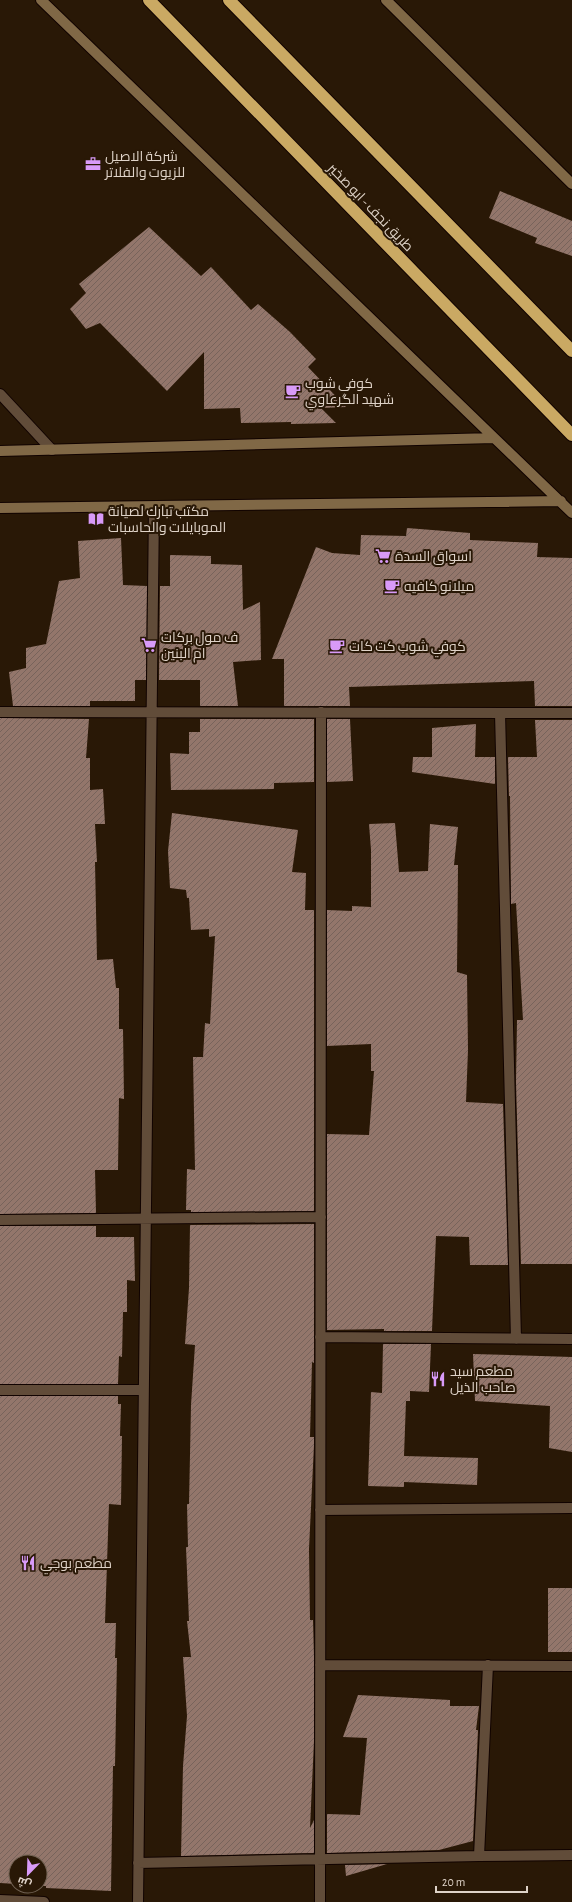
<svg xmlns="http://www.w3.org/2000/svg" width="572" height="1902" font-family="'Alegreya Sans',Cairo,sans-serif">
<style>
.building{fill:url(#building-hatch)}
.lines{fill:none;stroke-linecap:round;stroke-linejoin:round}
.street-casing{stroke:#110300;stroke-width:12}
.secondary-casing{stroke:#110300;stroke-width:12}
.highway-casing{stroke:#110300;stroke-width:14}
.street{stroke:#614c39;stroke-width:10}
.secondary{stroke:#806846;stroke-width:10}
.highway{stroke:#caa963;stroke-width:12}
.labels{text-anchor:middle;stroke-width:4;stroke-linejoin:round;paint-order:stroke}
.poi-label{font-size:14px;fill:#ded2c7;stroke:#291806;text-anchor:start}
.street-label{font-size:14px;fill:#ded2c7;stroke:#291806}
</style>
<defs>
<pattern id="building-hatch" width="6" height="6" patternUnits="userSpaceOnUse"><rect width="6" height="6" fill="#93766b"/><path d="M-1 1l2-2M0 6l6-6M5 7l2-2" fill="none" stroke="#77635b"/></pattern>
</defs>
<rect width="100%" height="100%" fill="#291806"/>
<path class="building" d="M 500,191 L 572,221 L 572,256 L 535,243 L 537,238 L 489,218 Z
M 149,227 L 201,276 L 211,267 L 251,310 L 258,304 L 290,332 L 316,359 L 308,367 L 346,407 L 321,408 L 336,423 L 291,424 L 291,422 L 241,423 L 240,408 L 204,409 L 204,352 L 167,391 L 100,323 L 86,329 L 70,309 L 86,293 L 79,284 Z
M 407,528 L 470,533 L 470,540 L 538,543 L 537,557 L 572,558 L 572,706 L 535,706 L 534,681 L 349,687 L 350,706 L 284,706 L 284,659 L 272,659 L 316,547 L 332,553 L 360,555 L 361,535 L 406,536 Z
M 121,538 L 123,585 L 147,586 L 146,680 L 135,680 L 135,701 L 90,701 L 90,706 L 13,706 L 9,672 L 26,668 L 26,648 L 46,644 L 59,581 L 80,578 L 78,541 Z
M 170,555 L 211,556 L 211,564 L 242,565 L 243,610 L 260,602 L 261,660 L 233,662 L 238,706 L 200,706 L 200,680 L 159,680 L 160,586 L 170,586 Z
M 0,718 L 89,719 L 86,758 L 90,758 L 90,790 L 103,789 L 105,824 L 95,824 L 97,862 L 95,862 L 97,960 L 113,959 L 116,988 L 119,988 L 119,1029 L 123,1029 L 124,1099 L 119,1098 L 118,1170 L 95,1170 L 96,1213 L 0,1214 Z
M 200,719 L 314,719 L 314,782 L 274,783 L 274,789 L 171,790 L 170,753 L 189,754 L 189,732 L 200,732 Z
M 327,719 L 350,719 L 353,781 L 327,782 Z
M 535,720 L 572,720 L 572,1264 L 521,1264 L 516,1082 L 517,1020 L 523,1020 L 516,903 L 511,904 L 510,796 L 509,796 L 508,757 L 537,757 Z
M 476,724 L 475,757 L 495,757 L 495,784 L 412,772 L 413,757 L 432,757 L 432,728 Z
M 172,813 L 298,830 L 292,872 L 306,873 L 305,910 L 314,910 L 314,1211 L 191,1212 L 191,1210 L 186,1210 L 187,1169 L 195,1170 L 193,1057 L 203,1057 L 205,1023 L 210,1024 L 215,936 L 209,937 L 209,929 L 191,930 L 189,898 L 187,898 L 186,890 L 170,888 L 168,851 Z
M 395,823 L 399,872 L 428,871 L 430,824 L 458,827 L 454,865 L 458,865 L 457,972 L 467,975 L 468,1050 L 466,1102 L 503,1104 L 508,1265 L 470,1265 L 469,1237 L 436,1236 L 432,1331 L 384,1331 L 384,1329 L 327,1330 L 327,1134 L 369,1135 L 374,1071 L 371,1071 L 371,1044 L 327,1046 L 327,910 L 352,911 L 352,906 L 371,907 L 371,850 L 369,824 Z
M 314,1224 L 314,1363 L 312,1362 L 310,1437 L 314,1437 L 314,1445 L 309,1549 L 310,1620 L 313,1620 L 314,1656 L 314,1741 L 310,1828 L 314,1820 L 314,1853 L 181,1856 L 183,1766 L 187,1716 L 183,1657 L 191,1657 L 187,1621 L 189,1621 L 186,1547 L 188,1547 L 187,1504 L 189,1504 L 191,1405 L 195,1345 L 185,1344 L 189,1288 L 190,1225 Z
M 0,1226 L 96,1226 L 96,1237 L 134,1237 L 135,1281 L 127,1280 L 127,1312 L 123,1312 L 122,1357 L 119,1356 L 118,1384 L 0,1384 Z
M 383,1344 L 431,1344 L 429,1392 L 410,1391 L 410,1401 L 406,1401 L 404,1456 L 478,1458 L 477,1485 L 404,1482 L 404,1487 L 368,1486 L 371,1392 L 382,1393 Z
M 473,1354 L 572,1357 L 572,1452 L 549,1448 L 550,1406 L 475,1401 Z
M 0,1396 L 118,1396 L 118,1404 L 121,1404 L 120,1436 L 122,1436 L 121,1505 L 109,1504 L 105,1623 L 116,1623 L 115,1658 L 117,1658 L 115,1766 L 113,1766 L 111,1891 L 46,1888 L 46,1886 L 40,1886 L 40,1862 L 16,1862 L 16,1884 L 0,1883 Z
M 548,1588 L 572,1588 L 572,1652 L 548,1652 Z
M 358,1695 L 450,1700 L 450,1706 L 479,1706 L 476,1730 L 478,1730 L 473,1841 L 439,1850 L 327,1853 L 327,1814 L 360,1815 L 367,1738 L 343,1737 Z
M 387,1864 L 346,1876 L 345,1865 Z"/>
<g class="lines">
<defs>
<path id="street" d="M 0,394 L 52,450
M 0,712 L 572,713
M 500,713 L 516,1339
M 0,1220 L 321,1217
M 320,1337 L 572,1339
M 0,1390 L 143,1390
M 320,1510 L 572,1508
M 320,1665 L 572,1666
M 488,1665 L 479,1856 L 572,1855
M 138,1863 L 479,1856
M 0,1900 L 44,1902
M 138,1902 L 154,507
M 320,1902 L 321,712"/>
<path id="secondary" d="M 41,0 L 572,513
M 386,0 L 572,184
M 0,451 L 494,438
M 0,508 L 561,501"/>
<path id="highway" d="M 149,0 L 572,435
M 229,0 L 572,351"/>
</defs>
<use href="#street" class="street-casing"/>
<use href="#secondary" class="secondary-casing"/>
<use href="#highway" class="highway-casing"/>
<use href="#street" class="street"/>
<use href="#secondary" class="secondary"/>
<use href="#highway" class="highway"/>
</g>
<defs>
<symbol id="office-bare" viewBox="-9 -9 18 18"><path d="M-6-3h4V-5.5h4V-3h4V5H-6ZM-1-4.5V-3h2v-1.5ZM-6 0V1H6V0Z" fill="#d89af8" stroke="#291806" stroke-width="2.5" paint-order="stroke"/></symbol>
<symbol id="cafe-bare" viewBox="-9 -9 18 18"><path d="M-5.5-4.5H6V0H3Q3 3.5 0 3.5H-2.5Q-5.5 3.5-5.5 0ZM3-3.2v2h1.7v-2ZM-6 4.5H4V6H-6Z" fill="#d89af8" stroke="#291806" stroke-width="2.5" paint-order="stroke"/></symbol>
<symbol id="library-bare" viewBox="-9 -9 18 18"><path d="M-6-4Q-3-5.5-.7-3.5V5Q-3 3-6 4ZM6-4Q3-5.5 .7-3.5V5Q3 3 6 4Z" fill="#d89af8" stroke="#291806" stroke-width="2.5" paint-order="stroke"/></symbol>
<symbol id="supermarket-bare" viewBox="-9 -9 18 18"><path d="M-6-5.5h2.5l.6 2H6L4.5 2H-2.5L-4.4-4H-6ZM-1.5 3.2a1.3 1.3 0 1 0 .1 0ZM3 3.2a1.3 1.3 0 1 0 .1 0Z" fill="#d89af8" stroke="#291806" stroke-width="2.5" paint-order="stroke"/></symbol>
<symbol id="restaurant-bare" viewBox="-9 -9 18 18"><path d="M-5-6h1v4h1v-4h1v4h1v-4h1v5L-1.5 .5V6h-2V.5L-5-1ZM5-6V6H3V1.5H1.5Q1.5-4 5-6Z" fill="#d89af8" stroke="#291806" stroke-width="2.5" paint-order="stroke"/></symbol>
</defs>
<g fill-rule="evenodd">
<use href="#office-bare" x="82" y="153" width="22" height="22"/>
<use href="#cafe-bare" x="282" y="380" width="22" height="22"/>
<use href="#library-bare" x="85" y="508" width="22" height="22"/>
<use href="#supermarket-bare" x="372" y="545" width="22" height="22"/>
<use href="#cafe-bare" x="381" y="575" width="22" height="22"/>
<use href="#supermarket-bare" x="138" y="634" width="22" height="22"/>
<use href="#cafe-bare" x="326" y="635" width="22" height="22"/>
<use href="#restaurant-bare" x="427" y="1368" width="22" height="22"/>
<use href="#restaurant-bare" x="17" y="1552" width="22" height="22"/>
</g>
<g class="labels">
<g class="poi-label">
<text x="105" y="161">شركة الاصيل<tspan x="105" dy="16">للزيوت والفلاتر</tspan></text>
<text x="305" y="388">كوفي شوب<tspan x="305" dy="16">شهيد الگرعاوي</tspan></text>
<text x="108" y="516">مكتب تبارك لصيانة<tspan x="108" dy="16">الموبايلات والحاسبات</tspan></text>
<text x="395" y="561">اسواق السدة</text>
<text x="404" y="591">ميلانو كافيه</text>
<text x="161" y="642">ف مول بركات<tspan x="161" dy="16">ام البنين</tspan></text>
<text x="349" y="651">كوفي شوب كت كات</text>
<text x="450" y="1376">مطعم سيد<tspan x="450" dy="16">صاحب الذيل</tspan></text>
<text x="40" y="1568">مطعم بوجي</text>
</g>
<g class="street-label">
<text transform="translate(371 207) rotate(46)" y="5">طريق نجف - ابو صخير</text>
</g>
</g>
<g transform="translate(28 1874) rotate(203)"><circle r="19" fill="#291806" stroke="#716253"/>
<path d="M0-3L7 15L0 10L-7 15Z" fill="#d89af8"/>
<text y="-6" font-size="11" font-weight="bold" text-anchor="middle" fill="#ded2c7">ش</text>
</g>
<path d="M436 1886v6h91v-6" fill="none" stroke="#ded2c7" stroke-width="2"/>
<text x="442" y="1886" font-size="12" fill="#ded2c7" stroke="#291806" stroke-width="3" paint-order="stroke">20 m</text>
</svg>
